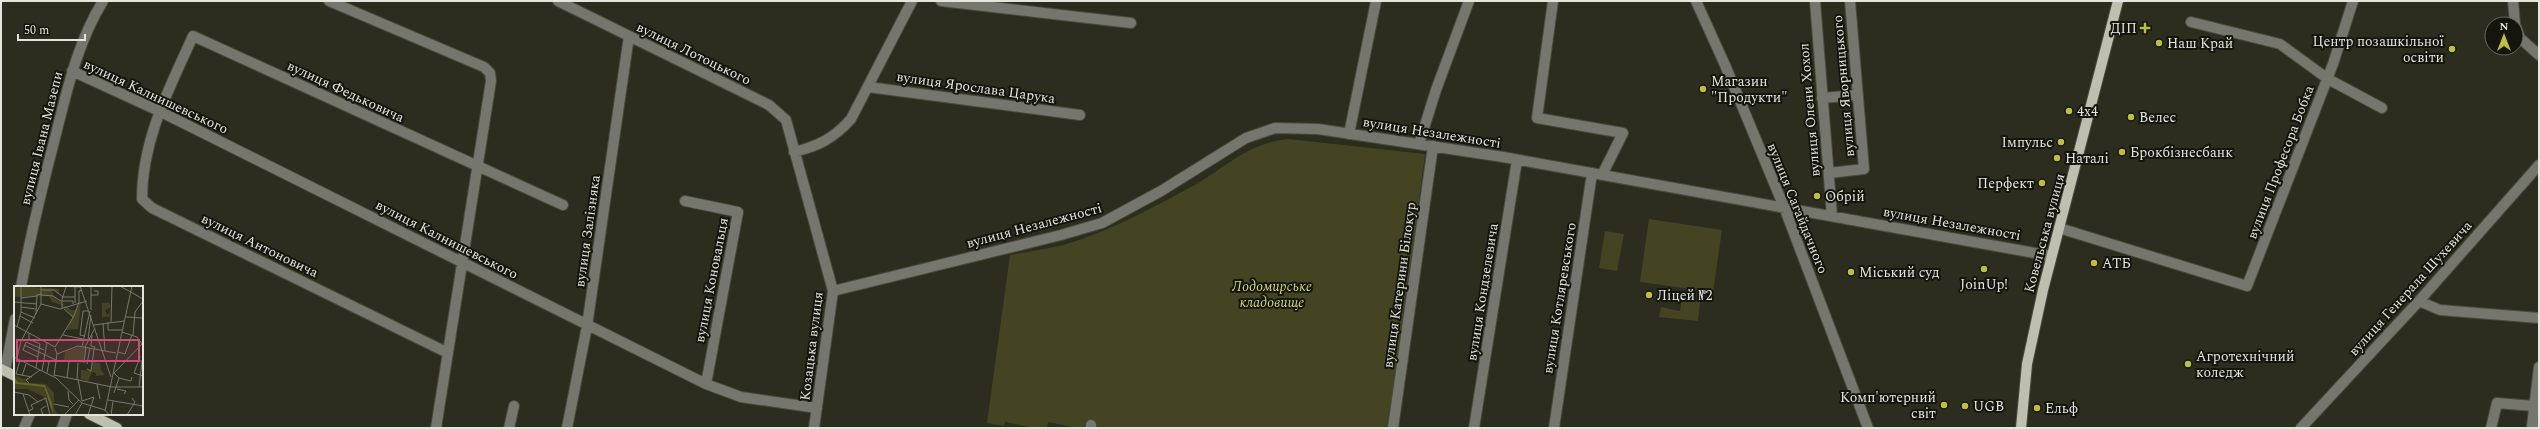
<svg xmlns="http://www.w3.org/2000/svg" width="2540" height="429" font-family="Spectral,serif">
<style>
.green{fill:#444423}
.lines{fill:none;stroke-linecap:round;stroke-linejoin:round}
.minor-casing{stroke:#4a4a3d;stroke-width:12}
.major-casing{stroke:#4a4a3d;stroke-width:12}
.minor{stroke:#75766e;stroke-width:10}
.major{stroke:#bfbfb0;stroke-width:10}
.poi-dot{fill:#c0be41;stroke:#15150f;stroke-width:1.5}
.labels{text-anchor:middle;stroke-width:4;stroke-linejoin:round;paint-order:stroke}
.poi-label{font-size:14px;fill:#e4e5dc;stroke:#15150f;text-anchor:start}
.street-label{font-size:14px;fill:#e4e5dc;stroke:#15150f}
.park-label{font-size:14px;font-style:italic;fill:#d6d67c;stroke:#15150f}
.inset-road{fill:none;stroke:#76776b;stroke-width:1}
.view{fill:#ca4b7b;fill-opacity:0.15;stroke:#ca4b7b;stroke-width:2}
.inset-edge{fill:none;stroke:#e4e5dc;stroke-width:2}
</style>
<rect width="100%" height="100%" fill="#2d2d1f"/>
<path class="green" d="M 1288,139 L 1425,154 L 1389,428 L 1077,428 L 1048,422 L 1047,428 L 1033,428 L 1005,422 L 1004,426 L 987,423 L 1010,255 C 1027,252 1046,249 1063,245 C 1109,232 1150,209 1191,187 C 1228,167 1243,145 1288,139 Z
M 1649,219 L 1722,230 L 1713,292 L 1640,282 Z
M 1605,231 L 1624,234 L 1617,271 L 1599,268 Z
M 1682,298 L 1700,302 L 1698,321 L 1659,317 L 1661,307 L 1680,311 Z"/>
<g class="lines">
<defs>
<path id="minor" d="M 329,1 L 484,67 L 490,73 L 491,81 L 436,428
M 558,1 L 769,105 L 786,120 L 833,291 L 814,428
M 941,1 L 1131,23
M 1553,1 L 1537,118 L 1623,133 L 1602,175
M 1696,1 L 1725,65 L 1784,207 L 1868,428
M 1815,1 L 1832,216
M 2513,1 L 2515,24
M 2191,22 L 2280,44 L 2328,79 L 2382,108
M 2516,27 L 2520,38 L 2539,55
M 72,71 L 159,111 L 706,384 L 741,397 L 817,408
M 868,87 L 1080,115
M 1822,98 L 1858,95
M 1349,134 L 1376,1
M 1419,144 L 1436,90 L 1469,1
M 794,152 C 819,146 834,138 851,119 L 912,1
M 1829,173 L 1864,169 L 1850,1
M 685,201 L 738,212 L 706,384
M 2059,228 L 2247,286 L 2333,64 L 2353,1
M 21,287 C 30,237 42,188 55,138 C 67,91 77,43 103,1
M 833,291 L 1061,235 L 1102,223 L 1161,191 L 1246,138 L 1275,128 L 1318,129 L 1503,157 L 2051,256
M 2419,301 L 2440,310 L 2539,318
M 448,353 L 152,208 L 142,199 C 142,140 169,89 193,36 L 563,205
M 2539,367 L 2532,426 L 2539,427
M 5,371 L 15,319
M 24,428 L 30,414
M 62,428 L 67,414
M 509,428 L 514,406
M 567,428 L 587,326 L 629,36
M 1091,428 L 1091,425
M 1393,428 L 1433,146
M 1474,428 L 1517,160
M 1554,428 L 1592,173
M 2301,428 L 2419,301 L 2539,165
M 2491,428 L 2497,403 L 2534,406"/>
<path id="major" d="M 1,369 L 15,376
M 89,414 L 117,428
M 2021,428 L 2027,364 L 2043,290 L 2118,1"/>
</defs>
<use href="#minor" class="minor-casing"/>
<use href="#major" class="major-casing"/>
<use href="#minor" class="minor"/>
<use href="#major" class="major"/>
</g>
<g class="poi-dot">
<path d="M2143 22h4v4h4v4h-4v4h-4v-4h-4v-4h4z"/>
<circle cx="2159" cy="43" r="4"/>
<circle cx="2452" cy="49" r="4"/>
<circle cx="1703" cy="89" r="4"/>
<circle cx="2069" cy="111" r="4"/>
<circle cx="2131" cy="117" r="4"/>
<circle cx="2061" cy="142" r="4"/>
<circle cx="2122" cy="152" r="4"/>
<circle cx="2057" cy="158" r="4"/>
<circle cx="2042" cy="183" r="4"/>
<circle cx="1817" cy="196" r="4"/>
<circle cx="2094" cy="263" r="4"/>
<circle cx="1984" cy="269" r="4"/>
<circle cx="1851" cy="272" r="4"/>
<circle cx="1649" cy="295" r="4"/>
<circle cx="2188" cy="364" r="4"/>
<circle cx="1944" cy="405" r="4"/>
<circle cx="1965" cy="406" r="4"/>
<circle cx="2037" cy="408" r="4"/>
</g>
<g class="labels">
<g class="poi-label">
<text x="2137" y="33" text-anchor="end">ДІП</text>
<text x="2444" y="46" text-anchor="end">Центр позашкільної<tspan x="2444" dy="16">освіти</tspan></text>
<text x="2167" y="48">Наш Край</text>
<text x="1711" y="86">Магазин<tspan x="1711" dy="16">"Продукти"</tspan></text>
<text x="2077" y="116">4x4</text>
<text x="2139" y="122">Велес</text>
<text x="2053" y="147" text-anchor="end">Імпульс</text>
<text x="2130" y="157">Брокбізнесбанк</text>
<text x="2065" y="163">Наталі</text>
<text x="2034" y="188" text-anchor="end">Перфект</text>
<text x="1825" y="201">Обрій</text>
<text x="2102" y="268">АТБ</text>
<text x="1859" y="277">Міський суд</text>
<text x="1984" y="289" text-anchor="middle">JoinUp!</text>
<text x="1657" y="300">Ліцей №2</text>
<text x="2196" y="361">Агротехнічний<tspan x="2196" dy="16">коледж</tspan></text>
<text x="1936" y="402" text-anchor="end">Комп'ютерний<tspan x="1936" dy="16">світ</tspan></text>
<text x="1973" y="411">UGB</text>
<text x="2045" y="413">Ельф</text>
</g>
<g class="street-label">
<text transform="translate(694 53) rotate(26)" y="5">вулиця Лотоцького</text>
<text transform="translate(1843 86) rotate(-95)" y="5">вулиця Яворницького</text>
<text transform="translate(976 87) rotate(8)" y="5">вулиця Ярослава Царука</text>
<text transform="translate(346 91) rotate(25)" y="5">вулиця Федьковича</text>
<text transform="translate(156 96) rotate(25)" y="5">вулиця Калнишевського</text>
<text transform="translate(1809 110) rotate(-95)" y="5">вулиця Олени Хохол</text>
<text transform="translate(1432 132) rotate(9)" y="5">вулиця Незалежності</text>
<text transform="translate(41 138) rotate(-76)" y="5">вулиця Івана Мазепи</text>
<text transform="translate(2280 162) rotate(-69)" y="5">вулиця Професора Бобка</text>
<text transform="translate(1798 208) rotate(68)" y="5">вулиця Сагайдачного</text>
<text transform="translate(1952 223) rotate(10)" y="5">вулиця Незалежності</text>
<text transform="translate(1034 225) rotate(-15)" y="5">вулиця Незалежності</text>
<text transform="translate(587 231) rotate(-82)" y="5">вулиця Залізняка</text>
<text transform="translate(2044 233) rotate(-75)" y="5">Ковельська вулиця</text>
<text transform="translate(447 239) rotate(27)" y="5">вулиця Калнишевського</text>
<text transform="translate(260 245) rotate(26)" y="5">вулиця Антоновича</text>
<text transform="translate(711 280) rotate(-79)" y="5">вулиця Коновальця</text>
<text transform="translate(1399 285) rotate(-82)" y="5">вулиця Катерини Білокур</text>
<text transform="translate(2410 288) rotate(-48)" y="5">вулиця Генерала Шухевича</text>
<text transform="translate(1482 292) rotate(-81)" y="5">вулиця Кондзелевича</text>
<text transform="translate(1559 298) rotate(-81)" y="5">вулиця Котляревського</text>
<text transform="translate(811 346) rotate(-83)" y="5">Козацька вулиця</text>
</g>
<g class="park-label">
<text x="1272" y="291">Лодомирське<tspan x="1272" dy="16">кладовище</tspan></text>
</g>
</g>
<g transform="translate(14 286)">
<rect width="129" height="129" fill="#2d2d1f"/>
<path d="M 0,0 L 45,3 L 45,7 L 38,4 L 40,11 L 57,24 L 62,24 L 67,16 L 64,43 L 52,44 L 59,31 L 48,19 L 38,16 L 35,10 L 0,11 ZM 88,17 L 95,17 L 97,21 L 91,24 L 93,29 L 96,26 L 95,32 L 93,30 L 88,32 ZM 64,61 L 72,62 L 69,77 L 50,75 L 51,66 ZM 79,76 L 86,77 L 87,84 L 91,89 L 82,90 L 82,87 L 78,86 L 74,95 L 67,93 L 67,84 L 78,85 ZM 3,90 L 9,93 L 17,92 L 11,95 L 14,97 L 32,98 L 40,107 L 40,122 L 44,129 L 38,129 L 38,117 L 31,99 L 4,96 L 0,91 ZM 0,98 L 30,101 L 37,129 L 29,110 L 13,103 L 0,103 Z" fill="#444423"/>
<path d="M 0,91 L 4,96 L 31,99 L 38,117 L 39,129 L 30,101 L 1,98 Z" fill="#676629"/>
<path class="inset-road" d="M 42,0 L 67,1M 66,0 L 97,91M 106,0 L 129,13M 28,4 L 40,4 L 49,11 L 61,11M 27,9 L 39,10 L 47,15 L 59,15 L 59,18M 77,9 L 84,9 L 84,5 L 80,5M 7,12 L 23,10M 0,16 L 23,18M 65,16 L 65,5 L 68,4M 61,17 L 61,1M 27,18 L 46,23 L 73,15M 7,21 L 22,23M 48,23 L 48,13 L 52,1M 50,23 L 59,31M 77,24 L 77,0M 7,26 L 21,32M 22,28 L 23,9 L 27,8M 6,30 L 19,37M 112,31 L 129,32M 94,36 L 94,44 L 108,44M 97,36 L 98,0M 89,37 L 91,65M 0,39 L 41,61M 80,39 L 110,35M 3,41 L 7,26 L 7,0M 108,46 L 123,51 L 128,58M 15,47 L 15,53 L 26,58 L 22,82M 49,49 L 69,53M 78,49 L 77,60 L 81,61 L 80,63M 119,49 L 121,26 L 129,15M 70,50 L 66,49 L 69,25 L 74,25M 74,54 L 77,29M 10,59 L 42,74M 41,61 L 60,30 L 65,16M 68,61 L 76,25M 71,61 L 81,42M 104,66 L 111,68 L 118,49M 43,68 L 64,60 L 102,67M 0,71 L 42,92 L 68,117 L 91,124 L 95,129M 24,71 L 9,64 L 12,56 L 30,64M 3,72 L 7,55 L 27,18 L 27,0M 6,74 L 2,88 L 18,91M 125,74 L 120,87 L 129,90M 30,75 L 35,76 L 33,87M 70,77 L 72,61M 73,78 L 76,62M 73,83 L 77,85 L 80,63M 28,85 L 33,56M 40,89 L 98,101 L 129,101M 8,90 L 12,78M 40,90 L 43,68 L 41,62M 118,91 L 117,95 L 105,92 L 100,87 L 129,57M 53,92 L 55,75M 63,93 L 64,77M 64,93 L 68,115M 15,97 L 12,94 L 26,84M 83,98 L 86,113M 125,101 L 128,75 L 125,75 L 126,70M 103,103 L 112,105 L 110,108M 54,105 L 55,114 L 59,118M 0,106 L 15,109 L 24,116M 100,107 L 105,92M 9,108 L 16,129M 94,114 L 129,120M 68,115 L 80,111 L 74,129M 40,118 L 55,121M 14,125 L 19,123 L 17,119 L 32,112 L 36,129M 91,125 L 118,0M 29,129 L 27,123 L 32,120M 50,129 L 65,114M 61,129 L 68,117M 97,129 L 99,115M 113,129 L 121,116 L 118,112"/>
<path class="view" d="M 3,54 L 125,54 L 125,75 L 3,75 Z"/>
<rect width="129" height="129" class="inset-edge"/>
</g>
<rect width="2540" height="429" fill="none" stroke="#e4e5dc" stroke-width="4"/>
<g transform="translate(2504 36)"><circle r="19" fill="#15150f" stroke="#686861"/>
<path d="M0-3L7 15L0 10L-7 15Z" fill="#c0be41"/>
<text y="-6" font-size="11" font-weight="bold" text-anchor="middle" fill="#e4e5dc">N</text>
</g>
<path d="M18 34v6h67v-6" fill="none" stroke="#e4e5dc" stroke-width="2"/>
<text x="24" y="34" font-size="12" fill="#e4e5dc" stroke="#15150f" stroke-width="3" paint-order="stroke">50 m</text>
</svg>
